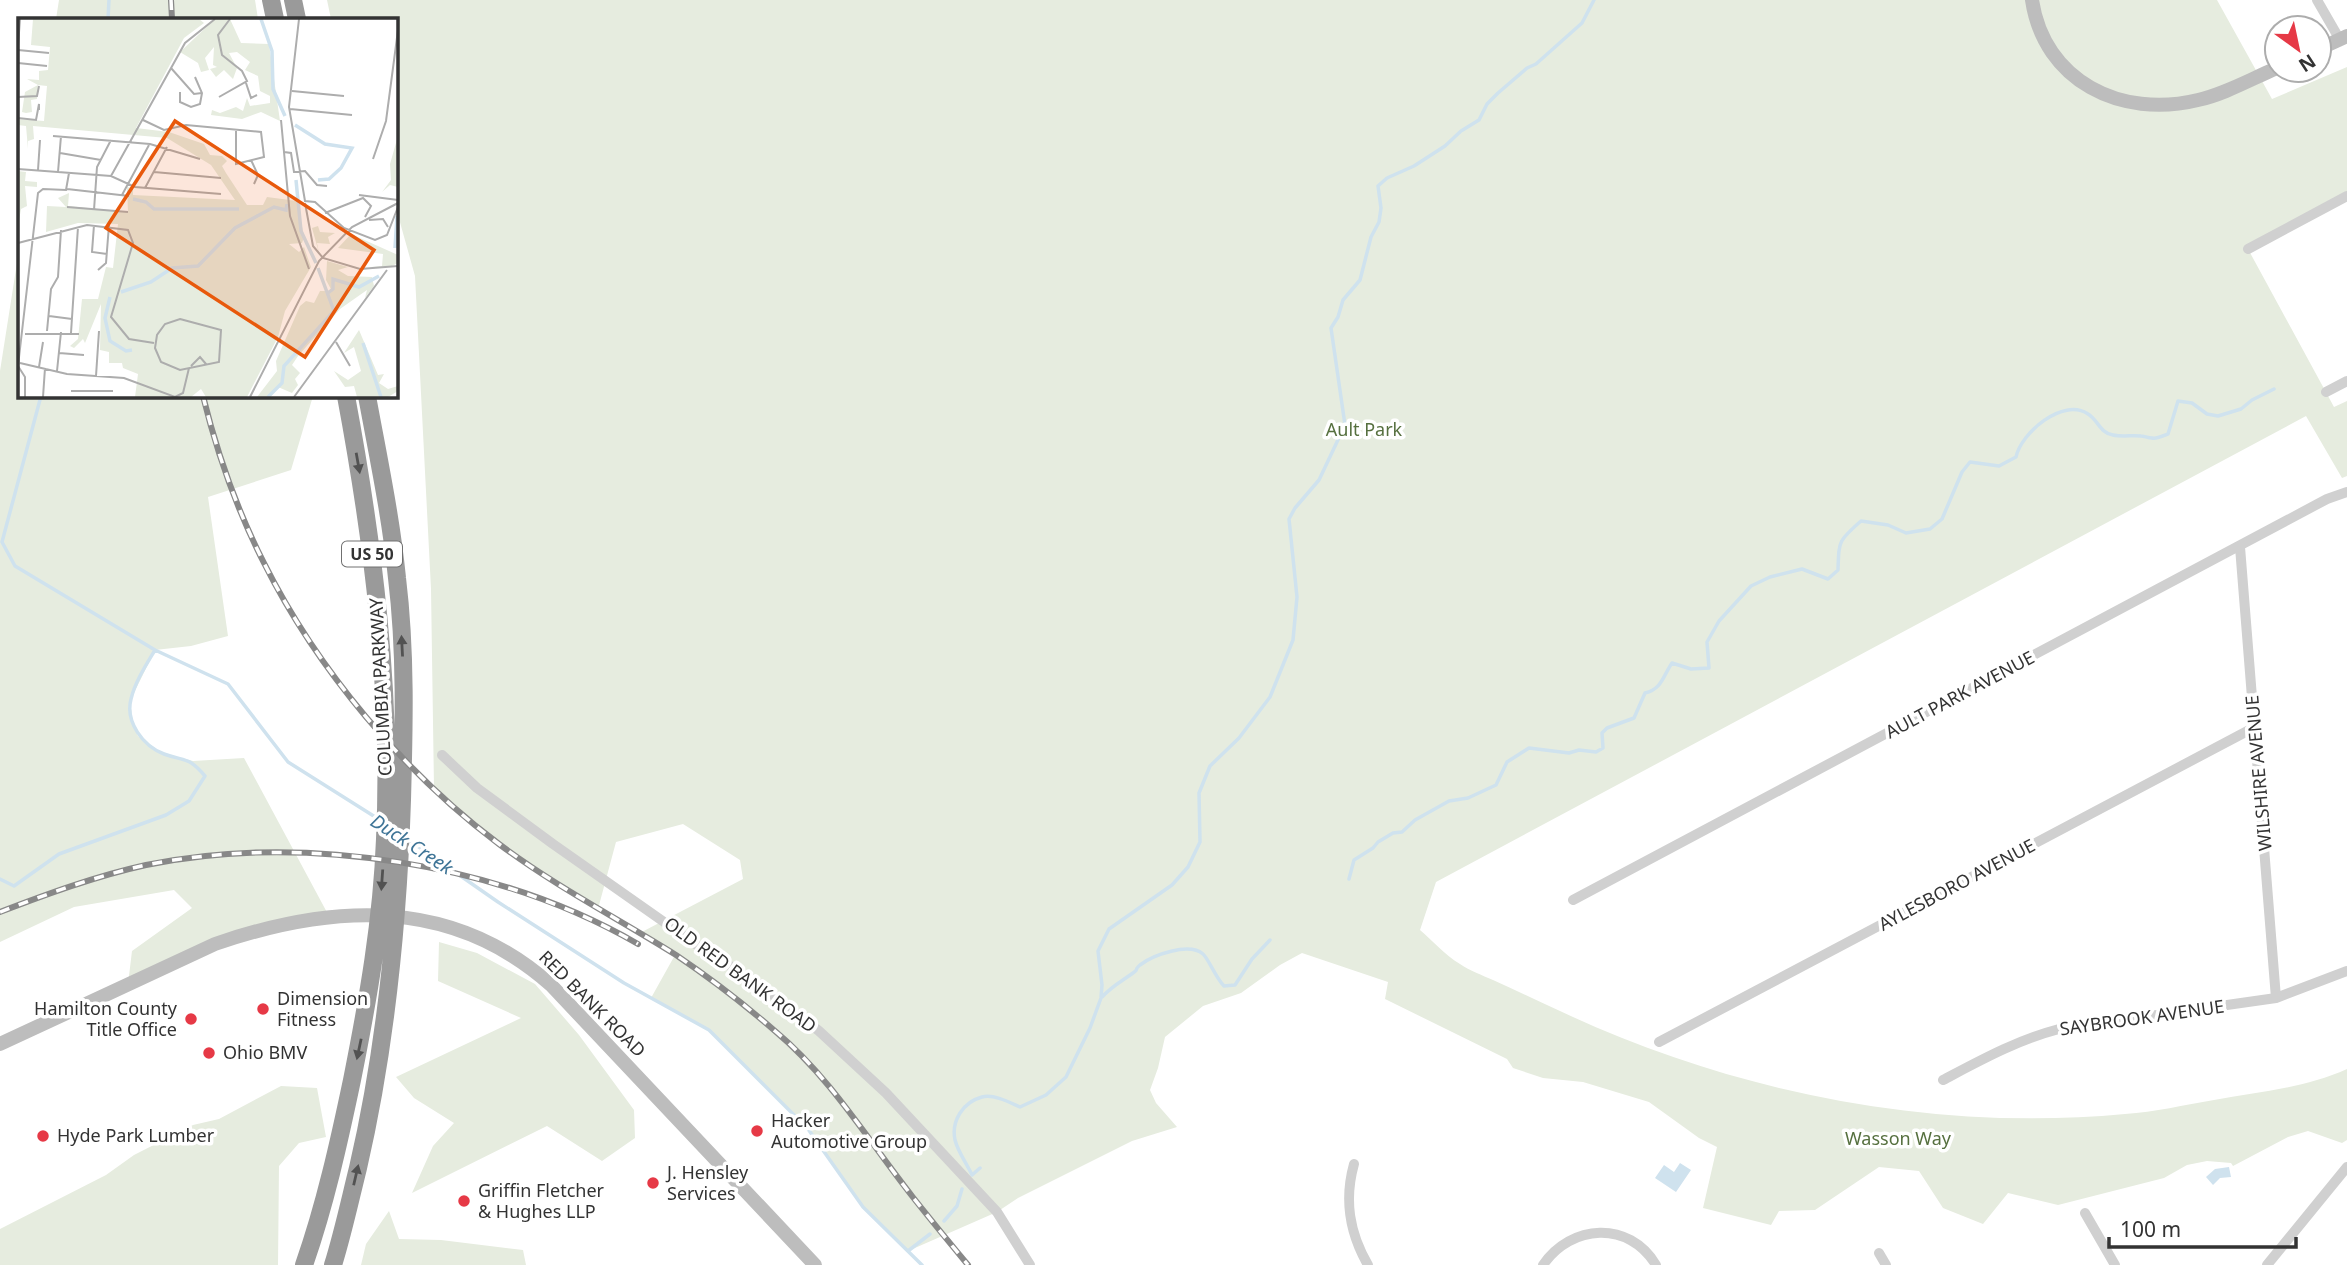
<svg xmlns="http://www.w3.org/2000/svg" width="2347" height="1265" font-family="'Noto Sans',sans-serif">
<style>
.green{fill:#e6ecdf}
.water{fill:#cfe2ee}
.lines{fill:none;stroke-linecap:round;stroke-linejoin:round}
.stream{stroke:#cfe2ee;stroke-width:3.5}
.street{stroke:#d0d0d0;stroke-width:10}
.secondary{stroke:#bdbdbd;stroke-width:14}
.highway{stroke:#9a9a9a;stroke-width:18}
.rail-casing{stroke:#888;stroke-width:6}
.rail{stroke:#fff;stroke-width:3.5;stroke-dasharray:10;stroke-linecap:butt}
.oneway{fill:#525252}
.poi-dot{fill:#e63946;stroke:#fff;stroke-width:2.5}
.labels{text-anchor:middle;stroke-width:7;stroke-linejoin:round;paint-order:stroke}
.shield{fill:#fff;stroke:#707070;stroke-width:2}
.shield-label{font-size:16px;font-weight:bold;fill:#333}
.park-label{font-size:18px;fill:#56703f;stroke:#fff}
.street-label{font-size:18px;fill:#333;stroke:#fff}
.poi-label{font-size:18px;fill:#333;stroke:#fff;text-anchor:start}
.water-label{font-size:19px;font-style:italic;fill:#3f7597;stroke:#fff}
.inset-river{fill:none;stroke:#cfe2ee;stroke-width:3.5}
.inset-road{fill:none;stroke:#adadad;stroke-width:2}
.view{fill:#e8590c;fill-opacity:0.15;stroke:#e8590c;stroke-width:3.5}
.inset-edge{fill:none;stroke:#333;stroke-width:3.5}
</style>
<rect width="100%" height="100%" fill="#fff"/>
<path class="green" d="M 59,0 L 255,0 L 258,19 L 56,19 Z
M 327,0 L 2217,0 L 2272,99 L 2347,67 L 2347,196 L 2248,249 L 2334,407 L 2347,401 L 2347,476 L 2342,478 L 2306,416 L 1436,882 L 1420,930 C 1433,941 1445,955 1460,964 C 1470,971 1482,975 1493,980 C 1515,990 1538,1001 1560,1011 C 1734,1093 1933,1132 2125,1114 C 2155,1112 2184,1105 2214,1100 C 2259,1092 2305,1088 2347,1069 L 2347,1140 L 2342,1143 L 2308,1131 L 2288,1137 L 2233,1166 L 2231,1163 L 2207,1161 L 2187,1165 L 2164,1178 L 2058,1205 L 2008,1193 L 1983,1224 L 1943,1208 L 1919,1171 L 1879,1167 L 1815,1210 L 1779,1211 L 1771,1225 L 1703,1208 L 1717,1147 L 1699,1138 L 1649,1102 L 1583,1082 L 1543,1078 L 1513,1068 L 1507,1059 L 1385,999 L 1388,982 L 1302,953 L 1280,965 L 1241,993 L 1203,1006 L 1165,1037 L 1158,1068 L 1150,1090 L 1156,1103 L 1177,1127 L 1132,1141 L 1018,1198 L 997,1212 L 908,1251 L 863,1207 L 808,1129 L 709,1030 L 651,998 L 675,955 L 638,934 L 743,879 L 740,860 L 683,824 L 616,842 L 598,909 L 500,844 L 434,788 L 431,589 L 415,276 L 396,208 L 396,19 L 331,19 Z
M 19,250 L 19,396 L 313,396 L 291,470 L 208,497 L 228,636 L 191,646 L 155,650 L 130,701 L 133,724 L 138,736 L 162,753 L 193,761 L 244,758 L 330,918 L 281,924 L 128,984 L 132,951 L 192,908 L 174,890 L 74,907 L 0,942 L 0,371 Z
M 439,942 L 477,953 L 535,984 L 579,1035 L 634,1110 L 635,1138 L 602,1161 L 547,1126 L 412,1193 L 433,1146 L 454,1123 L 414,1098 L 396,1077 L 521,1018 L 438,981 Z
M 281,1086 L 317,1088 L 326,1137 L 299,1143 L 279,1166 L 278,1265 L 0,1265 L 0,1229 L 106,1175 L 134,1155 L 193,1125 L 219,1119 Z
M 389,1211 L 399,1239 L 441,1240 L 523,1250 L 526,1265 L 361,1265 L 366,1244 Z"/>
<path class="water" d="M 1680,1163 L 1691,1170 L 1676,1192 L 1655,1178 L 1664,1165 L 1674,1172 Z
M 2229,1167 L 2231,1177 L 2220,1178 L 2213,1185 L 2206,1177 L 2215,1169 Z"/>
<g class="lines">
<path class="stream" d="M 108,19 L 109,0
M 41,396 L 2,542 L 15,566 L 155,650 L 228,684 L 288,762 L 380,820
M 406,838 L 498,902 L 624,983 L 709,1030 L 808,1129 L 863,1207 L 922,1265
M 0,879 L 14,886 L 59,854 L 166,815 L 189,801 L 205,776 C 188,756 186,762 164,754 C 143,746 125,722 131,699 C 135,682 146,665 155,650
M 1349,879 L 1354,860 L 1373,848 L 1378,842 L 1393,833 L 1402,832 L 1415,820 L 1449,801 L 1468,798 L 1496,785 L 1507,762 L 1529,748 L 1569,753 L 1579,750 L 1596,752 L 1603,748 L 1602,733 L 1607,728 L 1634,718 L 1645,693 C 1662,689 1663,676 1672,663 L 1691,669 L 1709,668 L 1707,642 L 1719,621 L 1751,586 L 1770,577 L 1802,569 L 1828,579 L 1838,570 C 1839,541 1838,541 1861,521 L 1888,525 L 1906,533 L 1930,529 L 1942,519 L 1962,472 L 1970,462 L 1999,466 L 2016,457 C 2021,433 2063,397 2088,414 C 2098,420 2100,433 2113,435 C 2122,437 2132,435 2141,436 C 2144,436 2148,438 2152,438 C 2156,439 2163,436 2168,434 L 2178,401 L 2192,403 L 2207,414 L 2218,416 L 2241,409 L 2252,400 L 2274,389
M 1102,997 C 1112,986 1122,981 1133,973 C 1140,968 1133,971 1140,965 C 1153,955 1189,942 1203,954 C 1208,958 1216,978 1224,986 L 1235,985 L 1252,959 L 1270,940
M 980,1168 L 972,1175 C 967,1164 958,1152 955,1140 C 951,1121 963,1102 982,1097 C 994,1094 1009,1102 1020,1107 L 1046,1095 L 1066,1077 L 1090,1028 L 1101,998 L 1102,985 L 1098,951 L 1109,929 L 1172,885 L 1188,867 L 1200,842 L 1199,793 L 1210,766 L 1239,738 L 1270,697 L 1293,640 L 1297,597 L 1289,519 L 1295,508 L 1319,480 L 1345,425 L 1331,328 L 1338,317 L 1343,300 L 1360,280 L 1371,237 L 1379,222 L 1381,208 L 1378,186 L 1387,178 L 1414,166 L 1445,146 L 1461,131 L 1479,120 L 1487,104 L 1498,93 L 1527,68 L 1536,64 L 1582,23 L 1594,0
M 944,1221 L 957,1206 L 962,1189
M 908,1251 L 930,1234"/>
<path class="street" d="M 2317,0 L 2340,40
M 2248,249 L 2347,196
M 2326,392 L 2347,381
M 2240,547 L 2276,998
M 442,755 L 477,788 L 553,844 L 701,948 L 759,984 L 819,1031 L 886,1093 L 997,1212 L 1030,1265
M 1573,900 L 2327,499 L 2347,492
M 1659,1042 L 2255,727
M 1943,1080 C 1981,1060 2017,1040 2059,1029 L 2276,998 L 2347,971
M 1354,1164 C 1344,1200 1349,1232 1368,1265
M 2085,1213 L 2115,1265
M 1879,1253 L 1886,1265
M 1543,1265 C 1571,1224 1629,1220 1656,1265
M 2267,1265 L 2347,1167"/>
<path class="secondary" d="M 2032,0 C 2044,81 2121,119 2198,100 C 2225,94 2251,79 2277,68
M 2319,49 L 2347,36
M 0,1044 L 215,944 C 334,903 452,897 551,985 L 815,1265"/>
<path class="highway" d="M 271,0 L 275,19
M 293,0 L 297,19
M 304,1265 C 325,1205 339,1142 352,1080 C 368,1000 382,920 385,839 C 392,690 373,541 346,396
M 333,1265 C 343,1233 350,1200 358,1168 C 386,1047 398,924 402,800 C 404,727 406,652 397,578 C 391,517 378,456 367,396"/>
<defs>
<path id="rail" d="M 171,0 L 172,19
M 203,396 C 217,453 237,510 264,563 C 317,669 404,773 499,844 C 555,886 617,918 676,955 C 710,978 744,1004 775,1031 C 830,1077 868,1140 912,1196 C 930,1219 949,1242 968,1265
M 0,912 C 47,894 96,876 146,865 C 304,833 498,863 638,944"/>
</defs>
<use href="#rail" class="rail-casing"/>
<use href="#rail" class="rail"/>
</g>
<defs><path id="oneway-solid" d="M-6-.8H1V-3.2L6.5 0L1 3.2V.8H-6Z" transform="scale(1.75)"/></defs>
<g class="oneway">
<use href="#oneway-solid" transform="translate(358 463) rotate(80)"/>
<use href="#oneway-solid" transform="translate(402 646) rotate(-93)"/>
<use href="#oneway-solid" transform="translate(382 880) rotate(94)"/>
<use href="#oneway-solid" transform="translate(359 1049) rotate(102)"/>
<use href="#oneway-solid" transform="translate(356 1175) rotate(-77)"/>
</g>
<g class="poi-dot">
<circle cx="263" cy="1009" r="7"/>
<circle cx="191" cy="1019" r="7"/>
<circle cx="209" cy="1053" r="7"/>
<circle cx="757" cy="1131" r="7"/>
<circle cx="43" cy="1136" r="7"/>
<circle cx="653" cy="1183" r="7"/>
<circle cx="464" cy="1201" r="7"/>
</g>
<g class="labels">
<rect class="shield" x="342" y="541.5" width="60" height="25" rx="5"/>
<g class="shield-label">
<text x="372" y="560">US 50</text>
</g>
<g class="park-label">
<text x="1364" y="436">Ault Park</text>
<text x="1898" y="1145">Wasson Way</text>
</g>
<g class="street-label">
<text transform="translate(381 687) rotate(-93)" y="6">COLUMBIA PARKWAY</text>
<text transform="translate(1960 695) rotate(-28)" y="6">AULT PARK AVENUE</text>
<text transform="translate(2259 773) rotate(-95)" y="6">WILSHIRE AVENUE</text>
<text transform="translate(1957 885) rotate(-28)" y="6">AYLESBORO AVENUE</text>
<text transform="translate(740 975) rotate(36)" y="6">OLD RED BANK ROAD</text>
<text transform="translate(592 1004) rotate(45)" y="6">RED BANK ROAD</text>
<text transform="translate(2142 1018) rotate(-8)" y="6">SAYBROOK AVENUE</text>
</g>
<g class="poi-label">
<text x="277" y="1005">Dimension<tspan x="277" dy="21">Fitness</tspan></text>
<text x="177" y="1015" text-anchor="end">Hamilton County<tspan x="177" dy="21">Title Office</tspan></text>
<text x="223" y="1059">Ohio BMV</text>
<text x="771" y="1127">Hacker<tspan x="771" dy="21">Automotive Group</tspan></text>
<text x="57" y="1142">Hyde Park Lumber</text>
<text x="667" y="1179">J. Hensley<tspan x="667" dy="21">Services</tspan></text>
<text x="478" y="1197">Griffin Fletcher<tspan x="478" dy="21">&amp; Hughes LLP</tspan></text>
</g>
<g class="water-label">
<text transform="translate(412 844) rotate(33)" y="7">Duck Creek</text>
</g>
</g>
<g transform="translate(18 18)">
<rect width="380" height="380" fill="#fff"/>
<path d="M 15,1 L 181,1 L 186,5 L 166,20 L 118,110 L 151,114 L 186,126 L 192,137 L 204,138 L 209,143 L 204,148 L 208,155 L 229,187 L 245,187 L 249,179 L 279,183 L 286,219 L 284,225 L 271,226 L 281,234 L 286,229 L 293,249 L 267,293 L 260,319 L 229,379 L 188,379 L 183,371 L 173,379 L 117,379 L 120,356 L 105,350 L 104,345 L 91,345 L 91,334 L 82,332 L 83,286 L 67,325 L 65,321 L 56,330 L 52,328 L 60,321 L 64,281 L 80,281 L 88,249 L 95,250 L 100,206 L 60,205 L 28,214 L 29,188 L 48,189 L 40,180 L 51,175 L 50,188 L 110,194 L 109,169 L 115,170 L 115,177 L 217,182 L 193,147 L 149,120 L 15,108 L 16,121 L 10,123 L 10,131 L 8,108 L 0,107 L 0,101 L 26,103 L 29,68 L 20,67 L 19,81 L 13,82 L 14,94 L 8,95 L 4,94 L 7,74 L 20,67 L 9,61 L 21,62 L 21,53 L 30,52 L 32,29 L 13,27 ZM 197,1 L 212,1 L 223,25 L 251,26 L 262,103 L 243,94 L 224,101 L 193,97 L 194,92 L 202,95 L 218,89 L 225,93 L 229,80 L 232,88 L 252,85 L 252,78 L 242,73 L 240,58 L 227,52 L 232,44 L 219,34 L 211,35 L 219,50 L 215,61 L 206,52 L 198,59 L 192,51 L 199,49 L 195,47 L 196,29 L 187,40 L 191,52 L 183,54 L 180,45 L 162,34 ZM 380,118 L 380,169 L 372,167 L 364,174 L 373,162 L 372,146 ZM 0,153 L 8,154 L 7,163 L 19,164 L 19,169 L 7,168 L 9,188 L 3,191 L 0,208 ZM 300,208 L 302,214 L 317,215 L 310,219 L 312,226 L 299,225 L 301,235 L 294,210 ZM 333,216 L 380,237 L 380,245 L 372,249 L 353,249 L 364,248 L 365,236 L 320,230 ZM 309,243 L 330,249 L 320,252 L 330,258 L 354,259 L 356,268 L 347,280 L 349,272 L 322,291 L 280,338 L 274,347 L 282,355 L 277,361 L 280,367 L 274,375 L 260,369 L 250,379 L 239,379 L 259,353 L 258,343 L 282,288 L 288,283 L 296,285 L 302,273 L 314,273 L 308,262 ZM 341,312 L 360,357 L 366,356 L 361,365 L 370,371 L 380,368 L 380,373 L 370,379 L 339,379 L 336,368 L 327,369 L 316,353 L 330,362 L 343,353 L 336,329 L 326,335 Z" fill="#e6ecdf"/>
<path class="inset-river" d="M 243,1 L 254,33 L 255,71 L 267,98M 277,107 L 307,126 L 334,130 L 323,150 L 311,161 L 300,162M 278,162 L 283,213 L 298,245M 115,181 L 128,184 L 136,191 L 221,191M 377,230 L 379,198M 103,274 L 133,264 L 154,250 L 180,248 L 217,210 L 256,189 L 268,192 L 269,186M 310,275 L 315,271 L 315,261 L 341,269 L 361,258M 92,279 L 87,300 L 92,323 L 108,333 L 114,332M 345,325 L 363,379M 250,379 L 264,365 L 266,348 L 316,293 L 300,250"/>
<path class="inset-road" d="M 281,1 L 271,89 L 287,183 L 297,184 L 326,210 L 357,222 L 369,217 L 380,189M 0,28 L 2,1M 0,32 L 31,35M 0,45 L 29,48M 153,50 L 176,76 L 184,75M 228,65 L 233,80 L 239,77M 274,73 L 326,78M 162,74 L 162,84 L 173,89 L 182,86 L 184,75 L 177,59M 0,79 L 19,78 L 21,68M 201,79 L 229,63 L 224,53 L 204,37 L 200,17 L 212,1M 272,91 L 334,97M 0,100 L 18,102 L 21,86 L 21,92M 125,102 L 146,112 L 168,107 L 243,114 L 246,139 L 218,146 L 218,112M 263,102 L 272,198 L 291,251M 35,118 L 132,126 L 182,141M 266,134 L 273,135 L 276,154 L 287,153 L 299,167 L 309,168M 42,135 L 83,142M 355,141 L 368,103 L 380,12M 233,142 L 240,157 L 236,166M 0,151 L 93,158 L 117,169 L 203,176M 20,152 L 22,122M 40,154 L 43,118M 136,154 L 203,160M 93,158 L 167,25 L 197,1M 127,170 L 149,129M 49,171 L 111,178M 104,177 L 131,127M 341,177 L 380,182M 287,185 L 295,228 L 305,240 L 342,251 L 380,248M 49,189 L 110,194M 76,192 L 79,149 L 93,122M 307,195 L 345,180 L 353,188 L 347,199M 351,202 L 365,201 L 370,209M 76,207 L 74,234 L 89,236M 0,225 L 69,207 L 110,212 L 115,225 L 93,299 L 111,321 L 136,325M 80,252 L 88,245 L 91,207M 31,298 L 54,301M 162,301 L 203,312 L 201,344 L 162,352 L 143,344 L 137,330 L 139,317 L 147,306 ZM 29,313 L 33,271 L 40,259 L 43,212M 53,315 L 60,209M 7,316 L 61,316M 318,324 L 332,348M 41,335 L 66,337M 2,345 L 49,356 L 106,360 L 157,379 L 165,375 L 171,350M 0,348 L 20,175 L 25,171 L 48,172 L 51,155M 0,348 L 7,359 L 7,379M 173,348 L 182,339 L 188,346M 21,349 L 25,324M 39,353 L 43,314M 78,358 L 81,313M 53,373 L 95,373M 25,379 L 27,350M 232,379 L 301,243 L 334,209 L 380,185M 276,379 L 369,252"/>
<path class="view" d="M 157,103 L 356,232 L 287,339 L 88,210 Z"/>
<rect width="380" height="380" class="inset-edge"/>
</g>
<g transform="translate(2298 49) rotate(147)"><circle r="33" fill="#ffffff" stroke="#adadad" stroke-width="2"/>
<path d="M0-5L12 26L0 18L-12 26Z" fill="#e63946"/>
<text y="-10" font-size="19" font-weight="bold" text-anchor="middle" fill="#333333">N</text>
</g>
<path d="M2109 1237v10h187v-10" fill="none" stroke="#333333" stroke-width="3.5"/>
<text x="2120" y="1237" font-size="21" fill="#333333" stroke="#ffffff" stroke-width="5" paint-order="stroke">100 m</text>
</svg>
